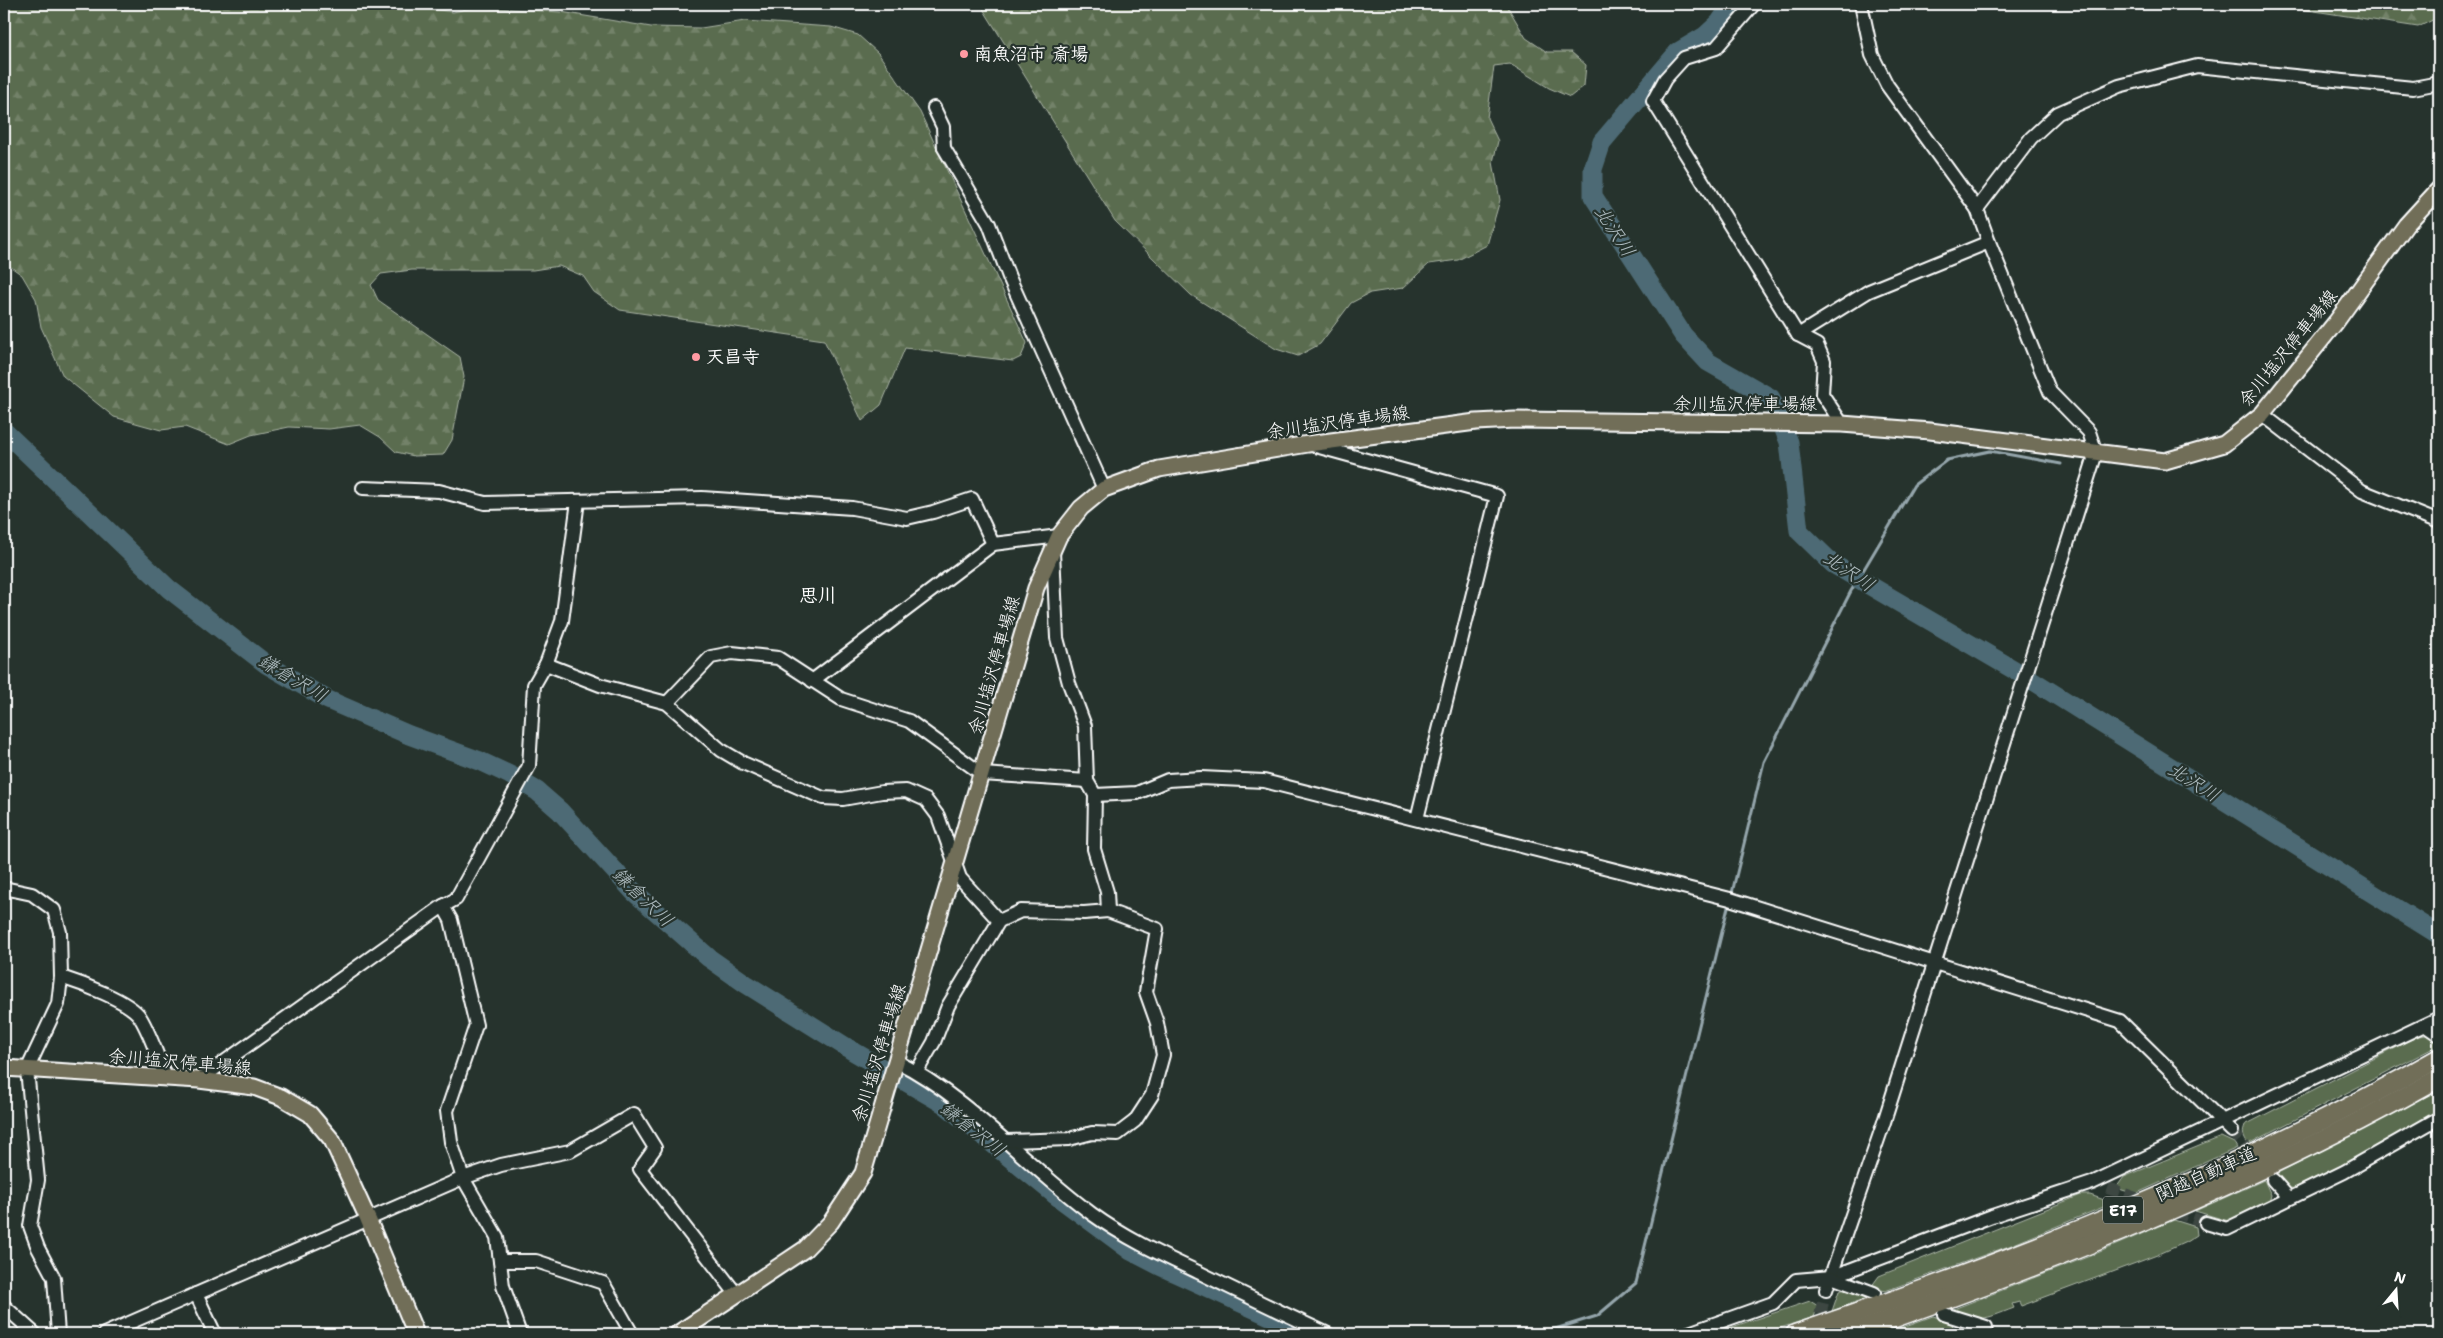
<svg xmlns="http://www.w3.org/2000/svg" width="2443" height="1338" font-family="'Shantell Sans','Klee One',sans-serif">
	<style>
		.grass { fill: #5a6c4f; stroke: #acb6a7 }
		.forest { fill: url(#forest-firs); stroke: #acb6a7 }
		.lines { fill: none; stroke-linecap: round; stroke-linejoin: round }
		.stream { stroke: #95a6ac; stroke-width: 3 }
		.river { stroke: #4e6b74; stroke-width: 19 }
		.minor-tunnel { stroke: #3c4742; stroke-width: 12; stroke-dasharray: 12 6; stroke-linecap: butt }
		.minor-casing { stroke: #fff; stroke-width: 16 }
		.major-casing { stroke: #fff; stroke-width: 19 }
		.highway-casing { stroke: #fff; stroke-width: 21 }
		.minor { stroke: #26332d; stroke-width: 12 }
		.major { stroke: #716e59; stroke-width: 15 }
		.highway { stroke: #716e59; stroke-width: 18 }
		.poi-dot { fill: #ff9aa2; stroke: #26332d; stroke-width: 2 }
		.labels { text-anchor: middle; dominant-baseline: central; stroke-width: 4.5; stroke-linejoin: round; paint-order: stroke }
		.shield { fill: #26332d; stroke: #bec2c0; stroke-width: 1 }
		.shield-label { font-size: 16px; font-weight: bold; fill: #fff }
		.poi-label { font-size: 18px; font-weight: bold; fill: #fff; stroke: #26332d; text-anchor: start }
		.street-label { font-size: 18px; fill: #fff; stroke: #26332d }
		.water-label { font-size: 19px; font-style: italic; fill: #afbcc0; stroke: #26332d }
		.neighbourhood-label { font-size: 19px; font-weight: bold; fill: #fff; stroke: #26332d }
	</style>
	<defs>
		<pattern id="forest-firs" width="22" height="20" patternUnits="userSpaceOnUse" patternTransform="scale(1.25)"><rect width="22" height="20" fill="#5a6c4f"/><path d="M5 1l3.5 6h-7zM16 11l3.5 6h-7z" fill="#738269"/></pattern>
	</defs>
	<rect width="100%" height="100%" fill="#26332d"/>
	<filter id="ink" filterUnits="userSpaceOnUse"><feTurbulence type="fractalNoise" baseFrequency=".02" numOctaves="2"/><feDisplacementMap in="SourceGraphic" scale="10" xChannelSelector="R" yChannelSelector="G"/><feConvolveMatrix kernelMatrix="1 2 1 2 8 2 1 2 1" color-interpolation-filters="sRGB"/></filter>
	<g filter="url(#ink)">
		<!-- grass -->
		<g class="grass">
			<path d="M 2426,1035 L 2439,1042 L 2439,1045 L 2248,1144 C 2243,1137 2242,1133 2245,1125 L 2418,1036 Z"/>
			<path d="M 2439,1090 L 2439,1114 L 2298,1188 C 2286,1190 2282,1184 2274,1175 Z"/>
			<polygon points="2221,1137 2234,1143 2237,1148 2135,1194 2116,1188 2124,1177"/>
			<polygon points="2264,1180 2271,1195 2269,1203 2232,1222 2195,1211"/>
			<polygon points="2081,1195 2090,1195 2113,1203 2009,1246 1885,1291 1871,1287 1879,1276"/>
			<path d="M 2174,1220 L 2196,1227 L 2197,1235 L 2186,1242 L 2157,1255 L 2021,1306 L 2019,1302 L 2012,1304 L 2014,1308 C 1982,1320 1984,1322 1951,1310 L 2095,1254 Z"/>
			<polygon points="1845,1289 1870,1297 1832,1311 1839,1291"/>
			<polygon points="1810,1301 1818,1306 1814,1317 1762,1334 1711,1334"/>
			<polygon points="1933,1316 1952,1322 1953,1329 1944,1334 1883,1334"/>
		</g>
		<!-- forest -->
		<g class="forest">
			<polygon points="4,4 398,4 453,12 476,7 561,12 651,27 701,28 745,21 831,27 858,35 878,53 920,112 1027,343 1021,357 1013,361 905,348 881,405 862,421 824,340 620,310 594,292 583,276 559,266 533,270 412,270 381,274 371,285 378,300 460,357 464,377 452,440 443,455 414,456 396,452 380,437 360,425 329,429 289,427 251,435 229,444 185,427 161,430 114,417 63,376 41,327 36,299 22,275 4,262"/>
			<polygon points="980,4 1506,4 1526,38 1547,52 1571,52 1586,65 1584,86 1570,97 1549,88 1510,64 1494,66 1487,118 1498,141 1493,162 1500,200 1487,245 1458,260 1429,264 1403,288 1370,293 1351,303 1320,344 1298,356 1276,349 1191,295 1115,221"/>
			<polygon points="2269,4 2439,4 2439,17 2418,27"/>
		</g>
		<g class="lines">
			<!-- stream -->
			<g class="stream">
				<polyline points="1731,897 1764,762 1851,591 1914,485 1947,460 1990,451 2061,464"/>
				<polyline points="1539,1334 1597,1316 1636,1283 1729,903"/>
			</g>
			<!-- river -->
			<g class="river">
				<polyline points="1732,4 1719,23 1705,36 1678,52 1602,142 1593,169 1593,196 1683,335 1708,362 1771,398 1789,442 1799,531 1833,564 2035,682 2439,935"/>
				<polyline points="4,431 169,589 266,664 328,700 409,735 480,761 510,775 537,791 560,811 634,892 709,958 746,984 851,1050 944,1104 1054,1194 1131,1251 1160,1266 1309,1334"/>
			</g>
			<!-- minor-tunnel -->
			<g class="minor-tunnel">
				<polyline points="2232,1131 2256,1160"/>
				<polyline points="2108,1188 2206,1223"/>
				<polyline points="1816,1332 1826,1290"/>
			</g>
			<!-- minor casing -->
			<g class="minor-casing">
				<g id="minor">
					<polyline points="1754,4 1716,48 1684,58 1665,79 1653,101 1798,335 1817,345 1824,361 1822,394 1842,424"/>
					<polyline points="934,108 943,127 944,148 989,224 1009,277 1104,489"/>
					<polyline points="1977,209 2031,138 2058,113 2119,86 2197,66 2413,88 2439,83"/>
					<polyline points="1798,335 1869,291 1989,242"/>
					<polyline points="2262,414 2362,491 2439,522"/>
					<polyline points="1312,445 1497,496 1417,819"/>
					<polyline points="363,488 439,491 485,503 702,498 852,508 907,518 933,512 972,499 993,544"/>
					<polyline points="546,664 600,685 667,703 721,750 743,763 823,798 843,799 882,792 906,791 926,800 938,816 960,878 999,921"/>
					<polyline points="812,681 993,544 1059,536"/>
					<polyline points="667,703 711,657 732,653 778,658 841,699 909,721 982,774 1087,781"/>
					<polyline points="1095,795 1137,793 1168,780 1201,778 1264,781 1730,899 2120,1021 2232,1131"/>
					<polyline points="4,888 32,894 54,910 60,932 61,977 58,1004 27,1070 38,1180 30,1226 38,1248 54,1278 58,1334"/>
					<polyline points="443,906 451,920 476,1025 447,1111 451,1142 463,1178 497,1237 503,1286 520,1334"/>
					<path d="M 61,977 C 80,983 130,1001 140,1017 C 151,1035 158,1058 166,1078"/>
					<polyline points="2426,1026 2439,1035"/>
					<path d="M 896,1061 C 971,1099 1025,1165 1092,1214 C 1125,1238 1162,1255 1198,1272 C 1241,1293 1284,1314 1328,1334"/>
					<polyline points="917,1071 934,1042 948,1006 999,921 1021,911 1084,913 1108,911 1107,892 1094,849 1095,795 1087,781 1085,726 1069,683 1057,638 1053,551"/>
					<polyline points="199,1080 443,906 456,899 529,766 534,685 546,664 562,621 578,501"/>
					<polyline points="1007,1141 1069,1139 1092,1133 1118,1134 1135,1121 1152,1095 1163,1055 1157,1023 1146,992 1157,929 1108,911"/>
					<polyline points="2273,1180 2289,1198"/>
					<polyline points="2206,1223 2227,1229 2344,1172 2439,1118"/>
					<polyline points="500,1261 536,1261 603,1283 632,1334"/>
					<polyline points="1831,1277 1992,1216 2092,1183 2439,1018"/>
					<polyline points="1826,1290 1884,1122 2096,453 2089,432 2050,392 1989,242 1977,209 1887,85 1872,55 1861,4"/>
					<polyline points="196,1294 215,1334"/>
					<polyline points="4,1306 35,1334"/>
					<polyline points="1944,1314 1986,1327"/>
					<polyline points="104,1334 463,1178 501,1165 570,1151 634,1114 655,1148 640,1169 737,1295"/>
					<polyline points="1686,1334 1773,1303 1796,1280 1831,1277 1874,1293"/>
				</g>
			</g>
			<!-- major casing -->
			<g class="major-casing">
				<g id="major">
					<polyline points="4,1068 199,1080 254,1087 281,1097 310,1114 332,1140 368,1219 416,1334"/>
					<polyline points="677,1334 805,1249 831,1222 863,1173 1036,588 1059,536 1081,508 1104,489 1159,469 1308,444 1476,422 1515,420 1842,424 1930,431 2165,461 2224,444 2262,414 2336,322 2406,225 2439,189"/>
				</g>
			</g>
			<!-- highway casing -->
			<g class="highway-casing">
				<g id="highway">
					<path d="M 1795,1334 C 2016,1260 2236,1173 2439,1058"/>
					<path d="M 1849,1334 C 2051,1264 2252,1183 2439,1078"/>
				</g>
			</g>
			<!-- minor -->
			<use href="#minor" class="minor"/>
			<!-- major -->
			<use href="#major" class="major"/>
			<!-- highway -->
			<use href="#highway" class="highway"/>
		</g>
	</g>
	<!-- markers -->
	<g class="poi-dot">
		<circle cx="964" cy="54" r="5"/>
		<circle cx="696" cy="357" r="5"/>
	</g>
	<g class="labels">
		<!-- shield labels -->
		<rect class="shield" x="2103" y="1196.5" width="40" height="27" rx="4"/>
		<g class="shield-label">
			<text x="2123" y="1210">E17</text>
		</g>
		<!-- poi labels -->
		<g class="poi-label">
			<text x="974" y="54">南魚沼市 斎場</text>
			<text x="706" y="357">天昌寺</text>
		</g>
		<!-- street labels -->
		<g class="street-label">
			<text transform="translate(2288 348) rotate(-51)">余川塩沢停車場線</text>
			<text x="1745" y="404">余川塩沢停車場線</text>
			<text transform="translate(1338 422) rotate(-8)">余川塩沢停車場線</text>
			<text transform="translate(994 665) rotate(-74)">余川塩沢停車場線</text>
			<text transform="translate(879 1053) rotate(-73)">余川塩沢停車場線</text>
			<text transform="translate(180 1062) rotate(5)">余川塩沢停車場線</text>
			<text transform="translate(2206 1174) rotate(-24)">関越自動車道</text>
		</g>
		<!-- water labels -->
		<g class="water-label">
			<text transform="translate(1615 231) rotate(57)">北沢川</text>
			<text transform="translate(1849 571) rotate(34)">北沢川</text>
			<text transform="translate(293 678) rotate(31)">鎌倉沢川</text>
			<text transform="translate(2194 782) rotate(32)">北沢川</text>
			<text transform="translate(643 897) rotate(44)">鎌倉沢川</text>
			<text transform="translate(973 1129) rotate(38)">鎌倉沢川</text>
		</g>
		<!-- neighbourhood labels -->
		<g class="neighbourhood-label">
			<text x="818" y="595">思川</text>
		</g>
	</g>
	<!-- margin -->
	<rect width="2443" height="1338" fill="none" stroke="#26332d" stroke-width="20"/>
	<rect x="10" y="10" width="2423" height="1318" fill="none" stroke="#fff" stroke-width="2" filter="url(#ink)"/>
	<!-- north arrow -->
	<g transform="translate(2396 1290) rotate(18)" stroke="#26332d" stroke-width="4" paint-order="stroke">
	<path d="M0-4L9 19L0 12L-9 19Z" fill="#ffffff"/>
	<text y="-8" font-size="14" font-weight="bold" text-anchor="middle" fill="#ffffff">N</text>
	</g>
</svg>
